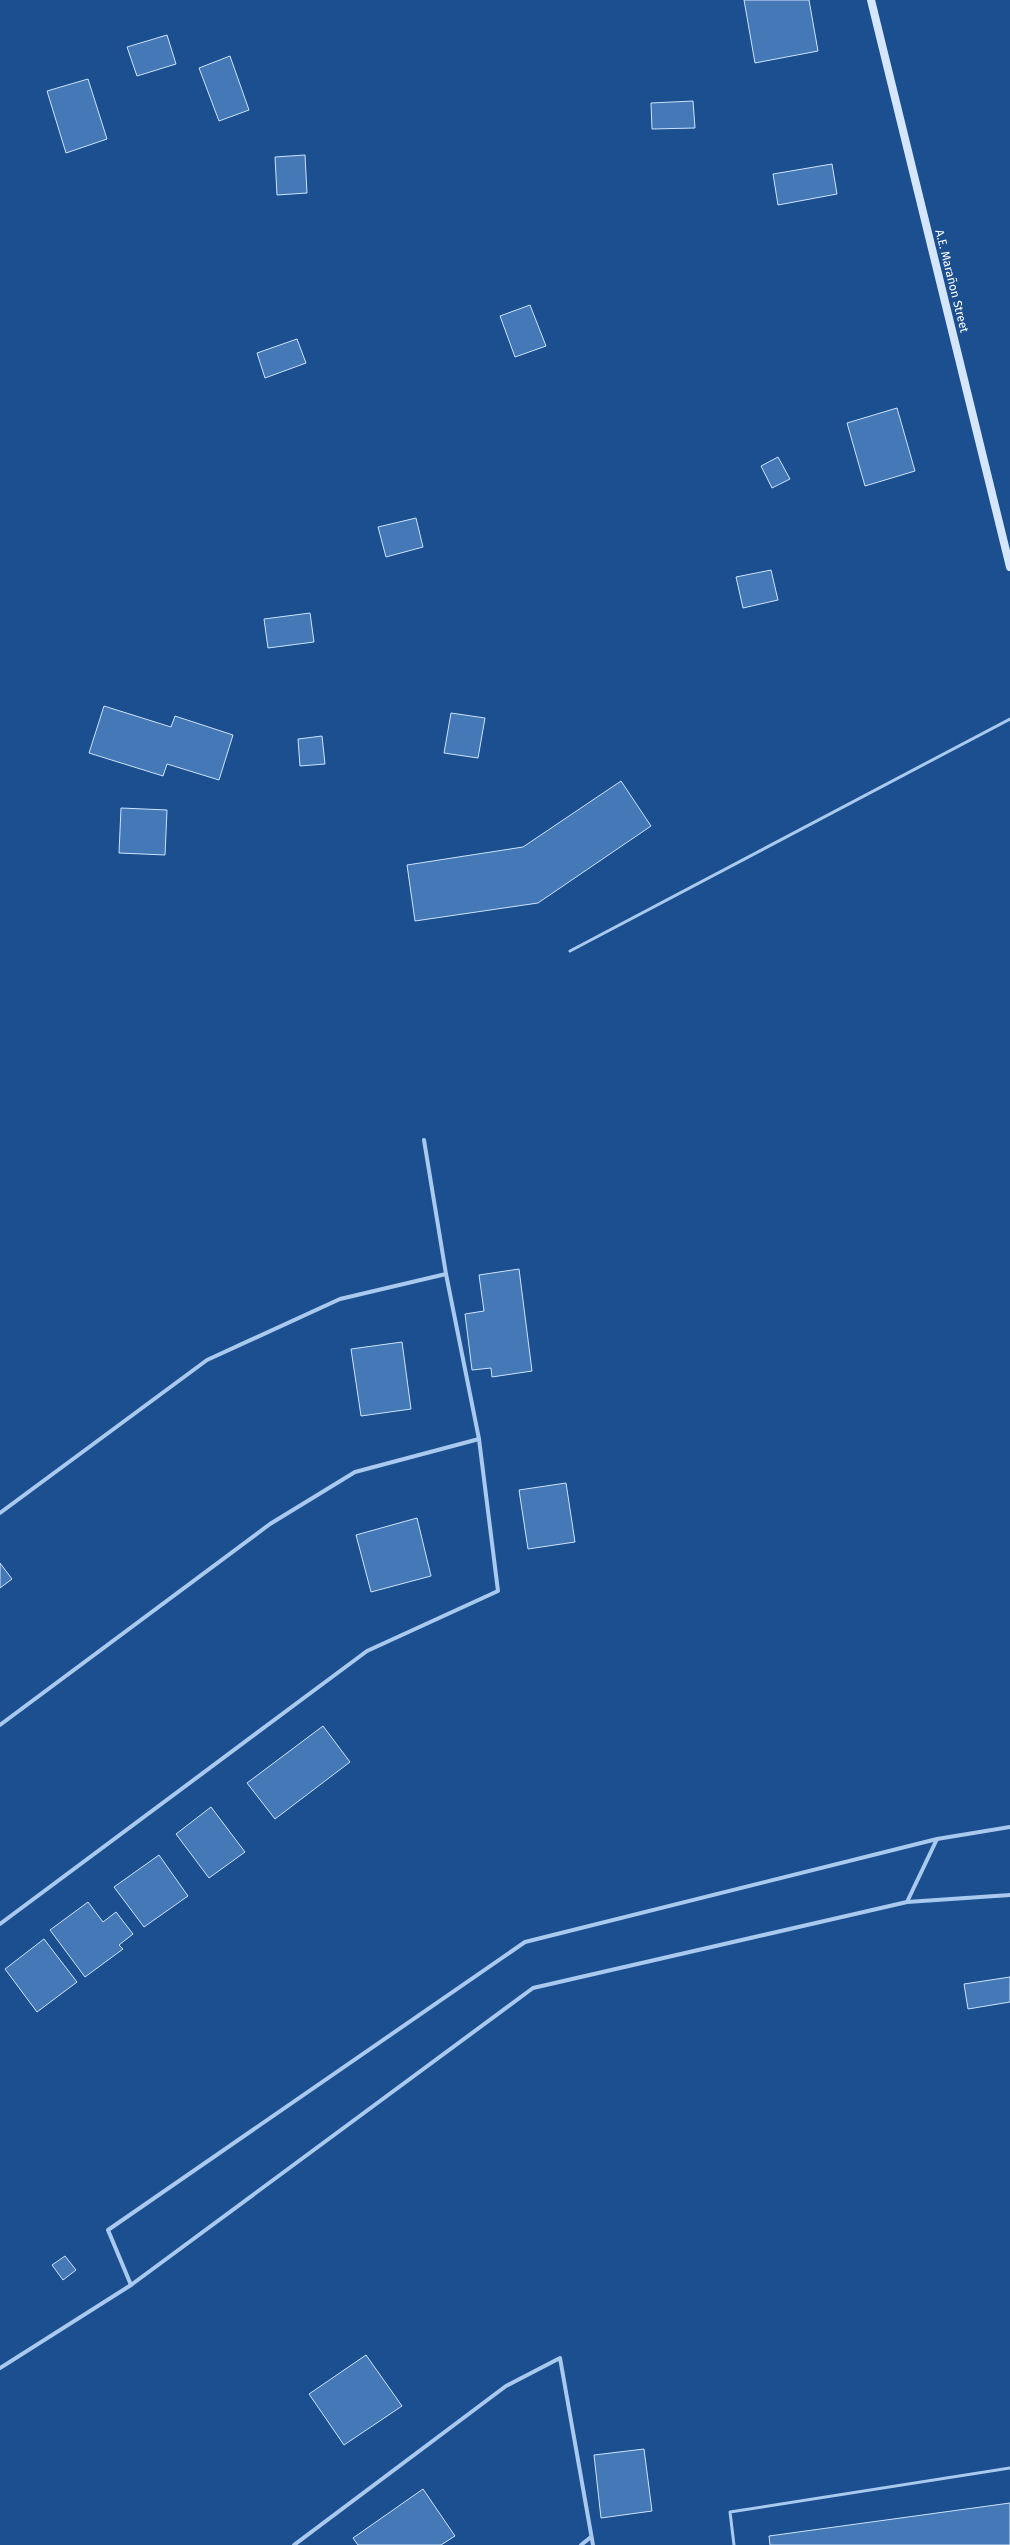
<svg xmlns="http://www.w3.org/2000/svg" width="1010" height="2545" font-family="'Fira Sans',sans-serif">
	<style>
		.building { fill: #4478b7; stroke: #cfe3fa }
		.lines { fill: none; stroke-linecap: round; stroke-linejoin: round }
		.lane { stroke: #a9c9ee; stroke-width: 3 }
		.street { stroke: #a9c9ee; stroke-width: 4 }
		.secondary { stroke: #d6e6fa; stroke-width: 8 }
		.labels { text-anchor: middle; dominant-baseline: central; stroke-width: 3.5; stroke-linejoin: round; paint-order: stroke }
		.street-label { font-size: 12px; fill: #fff; stroke: #1b4f8f }
	</style>
	<rect width="100%" height="100%" fill="#1b4f8f"/>
	<!-- building -->
	<g class="building">
		<polygon points="744,0 809,0 818,51 755,63"/>
		<polygon points="167,35 176,64 137,76 127,47"/>
		<polygon points="230,56 249,110 219,121 199,68"/>
		<polygon points="88,79 107,139 66,153 47,91"/>
		<polygon points="693,101 695,128 652,129 651,103"/>
		<polygon points="305,155 307,193 277,195 275,157"/>
		<polygon points="832,164 837,194 778,205 773,174"/>
		<polygon points="530,305 546,346 515,357 500,316"/>
		<polygon points="297,339 306,363 265,378 257,353"/>
		<polygon points="897,408 915,471 865,486 847,423"/>
		<polygon points="778,457 790,479 772,488 761,466"/>
		<polygon points="416,518 423,547 386,557 378,527"/>
		<polygon points="771,570 778,600 743,608 736,577"/>
		<polygon points="310,613 314,642 268,648 264,619"/>
		<polygon points="104,706 171,727 175,716 233,735 219,780 167,764 163,776 89,753"/>
		<polygon points="451,713 485,718 478,758 444,753"/>
		<polygon points="322,736 325,764 300,766 298,739"/>
		<polygon points="621,781 651,826 538,903 415,921 407,865 523,847"/>
		<polygon points="121,808 167,810 165,855 119,853"/>
		<polygon points="519,1269 532,1371 492,1377 491,1368 472,1370 465,1314 484,1311 479,1275"/>
		<polygon points="402,1342 411,1409 361,1416 351,1349"/>
		<polygon points="566,1483 575,1542 528,1549 519,1490"/>
		<polygon points="417,1518 431,1576 371,1592 356,1535"/>
		<polygon points="0,1563 12,1579 0,1588"/>
		<polygon points="323,1726 350,1762 275,1819 247,1783"/>
		<polygon points="211,1807 245,1852 209,1878 176,1834"/>
		<polygon points="159,1855 188,1896 144,1927 114,1887"/>
		<polygon points="88,1902 103,1922 116,1912 133,1934 119,1945 123,1949 85,1977 50,1930"/>
		<polygon points="44,1939 77,1982 37,2012 5,1969"/>
		<polygon points="1010,1977 1010,2002 968,2009 964,1984"/>
		<polygon points="65,2256 76,2270 63,2280 52,2265"/>
		<polygon points="366,2355 402,2406 344,2445 309,2394"/>
		<polygon points="644,2449 652,2511 601,2518 594,2455"/>
		<polygon points="423,2489 455,2536 441,2545 358,2545 353,2538"/>
		<polygon points="1010,2503 1010,2545 770,2545 769,2536"/>
	</g>
	<g class="lines">
		<!-- lane -->
		<g class="lane">
			<polyline points="570,951 1010,719"/>
			<polyline points="734,2545 730,2512 1010,2468"/>
		</g>
		<!-- street -->
		<g class="street">
			<polyline points="424,1140 446,1274"/>
			<polyline points="0,1513 207,1360 340,1299 446,1274 479,1439 498,1591 367,1651 0,1924"/>
			<polyline points="0,1725 270,1524 355,1472 479,1439"/>
			<polyline points="907,1902 937,1839"/>
			<polyline points="131,2285 108,2230 525,1942 937,1839 1010,1827"/>
			<polyline points="0,2368 131,2285 533,1988 907,1902 1010,1895"/>
			<polyline points="294,2545 506,2386 560,2358 593,2545"/>
			<polyline points="581,2545 591,2537"/>
		</g>
		<!-- secondary -->
		<polyline class="secondary" points="871,0 1010,567"/>
	</g>
	<g class="labels">
		<!-- street labels -->
		<g class="street-label">
			<text transform="translate(952 281) rotate(76)">A.E. Marañon Street</text>
		</g>
	</g>
</svg>
